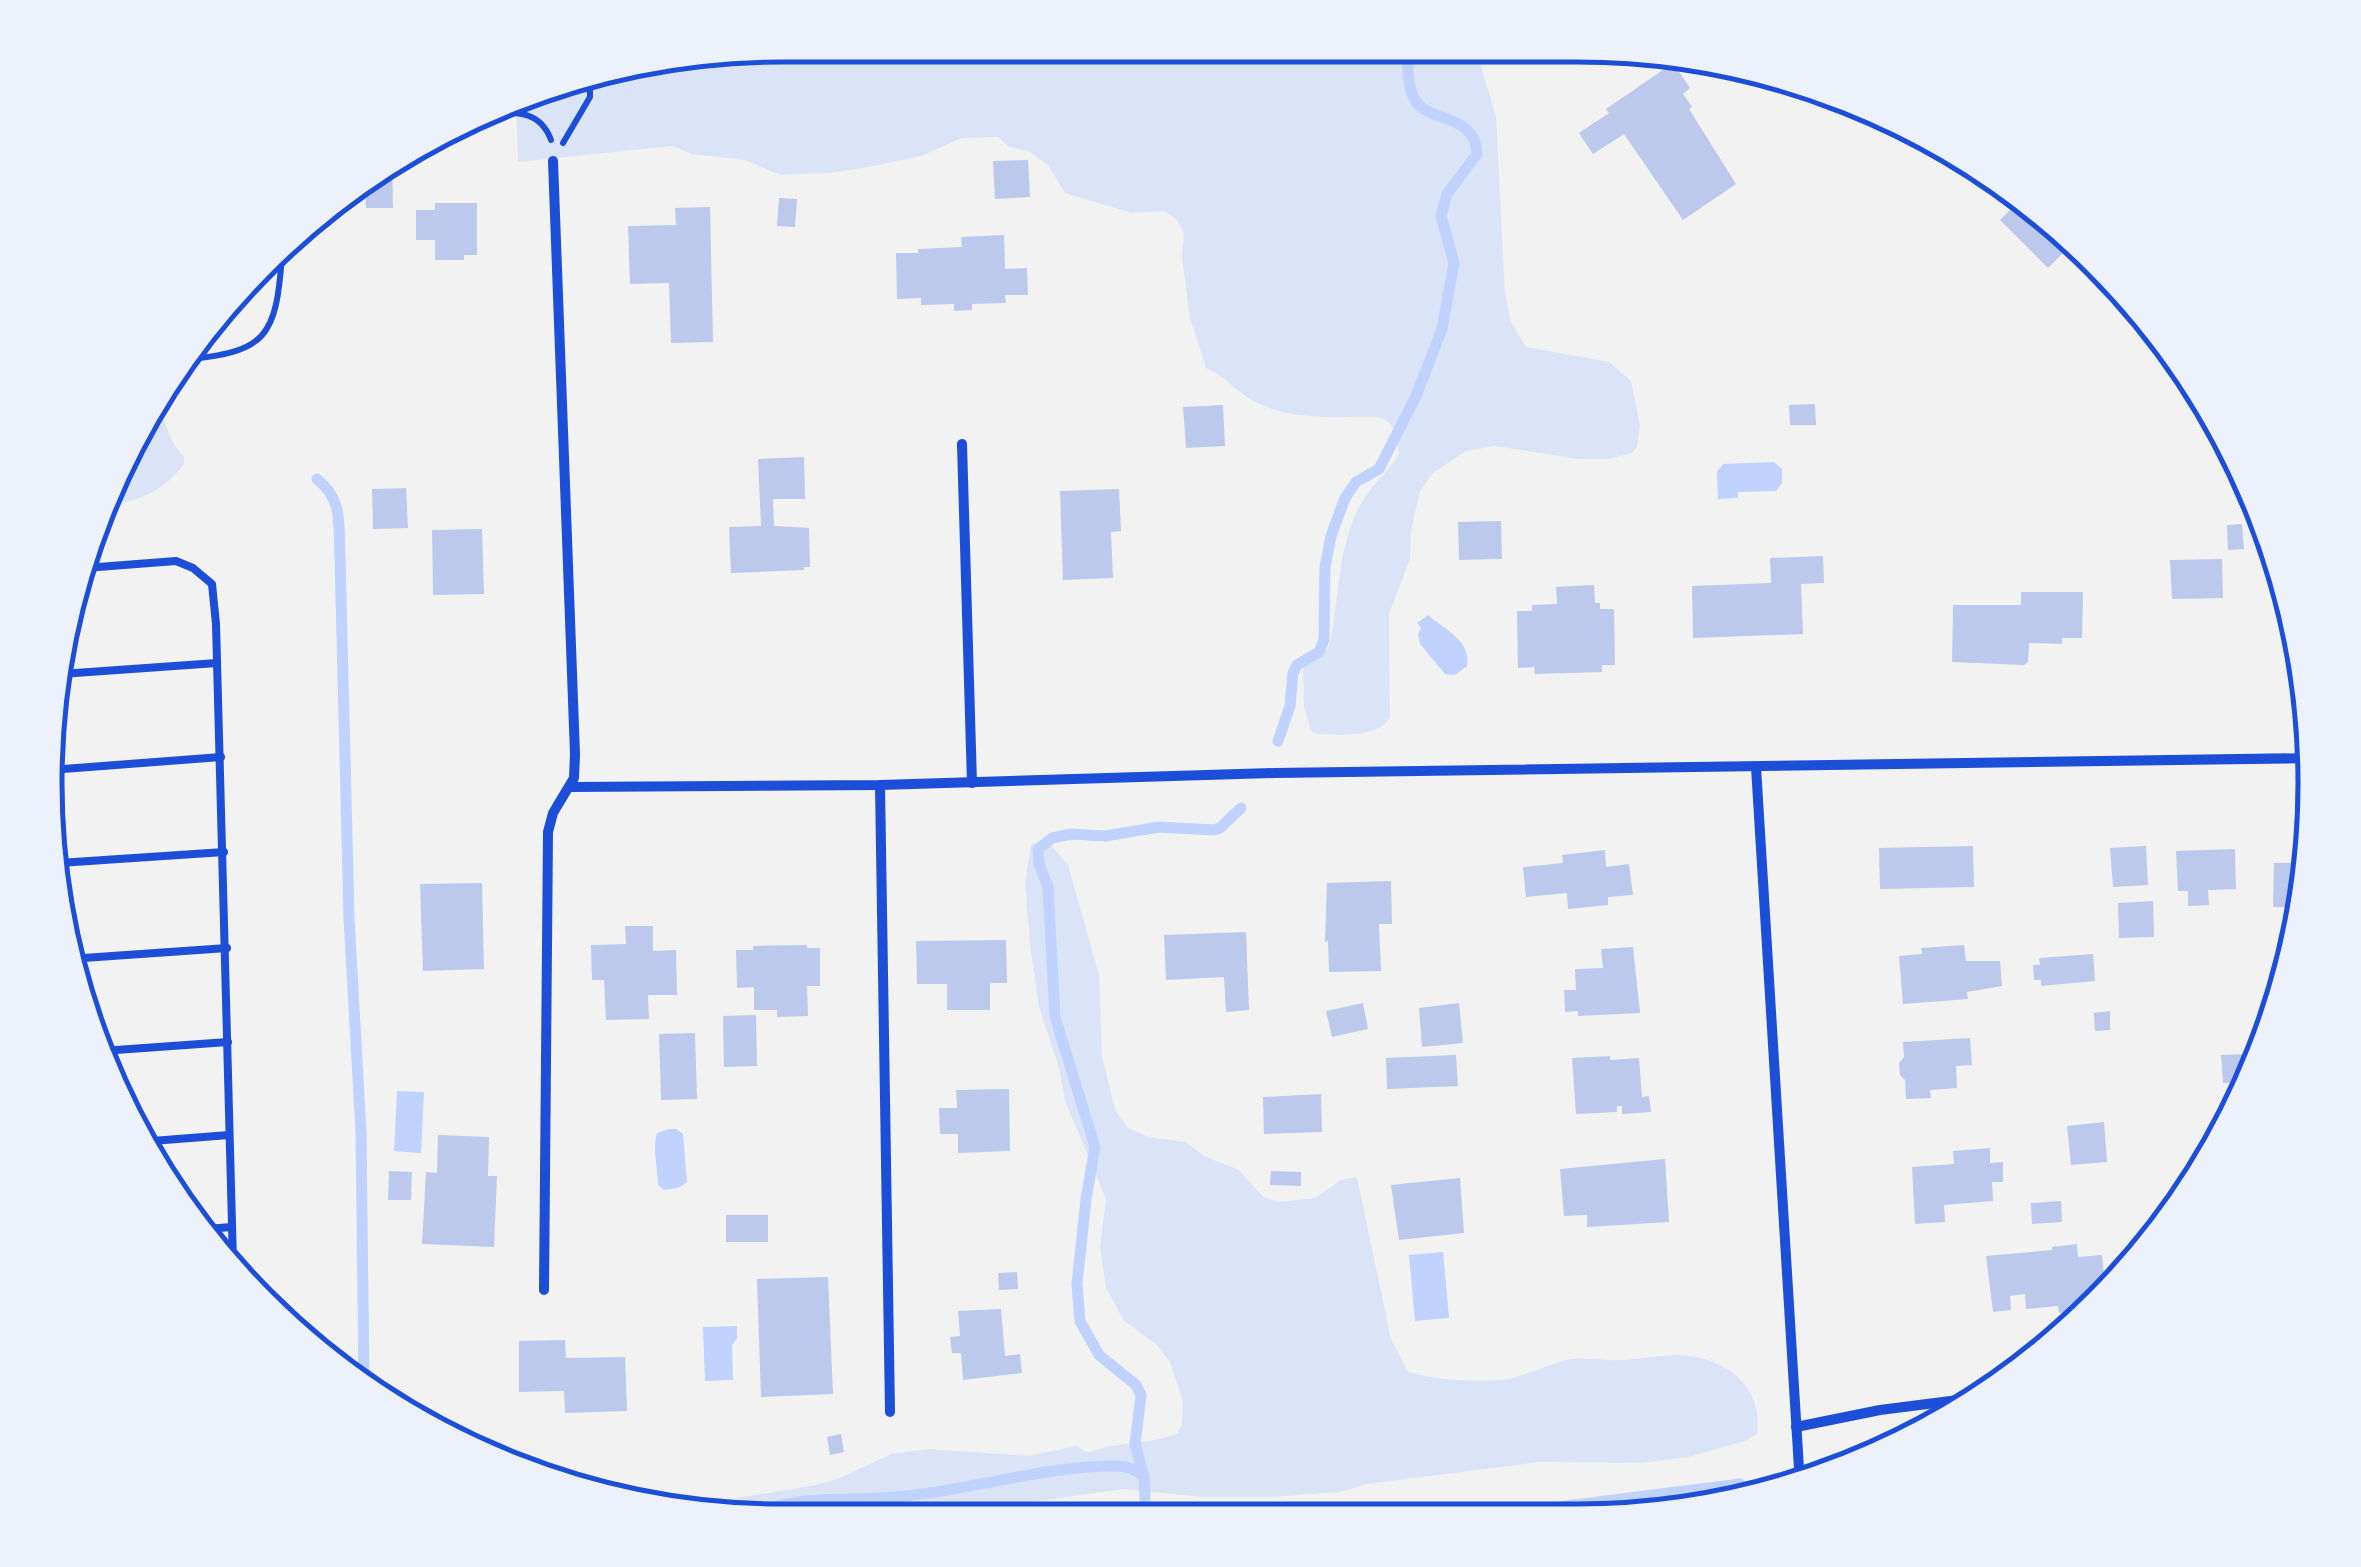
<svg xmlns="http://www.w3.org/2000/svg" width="2361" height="1567" font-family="Lato,sans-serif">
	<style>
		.green { fill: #dbe4f7 }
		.water { fill: #bfd3fe }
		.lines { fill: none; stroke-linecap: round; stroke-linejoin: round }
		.stream { stroke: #bfd3fe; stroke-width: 11 }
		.building { fill: #bdc9ec }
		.path { stroke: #1d4ed8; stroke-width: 6 }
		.service { stroke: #1d4ed8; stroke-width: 8 }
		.minor { stroke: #1d4ed8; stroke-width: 10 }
		.rim { fill: none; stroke: #1d4ed8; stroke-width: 5 }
	</style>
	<rect width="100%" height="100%" fill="#f2f2f2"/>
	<!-- green -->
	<g class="green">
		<path d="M 784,45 L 1476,50 L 1496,116 L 1505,294 L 1511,322 L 1526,347 L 1609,362 L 1631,381 L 1640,426 L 1637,447 L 1632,453 L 1609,459 L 1578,459 L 1495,446 L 1466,451 L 1433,473 L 1420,491 L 1411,531 L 1410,559 L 1389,614 L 1390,718 C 1377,738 1340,735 1318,734 L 1311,731 L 1304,708 L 1303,666 L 1327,650 L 1330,643 C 1340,595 1337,540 1365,497 C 1375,482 1390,470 1399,454 C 1397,438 1396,422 1379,417 C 1337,416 1290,422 1252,400 C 1235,391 1224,375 1206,368 L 1190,318 L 1182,257 L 1184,233 L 1176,219 L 1164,211 L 1132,213 L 1065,193 L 1048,165 L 1030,152 L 1008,146 L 998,137 L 962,138 L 921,156 L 868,167 L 830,173 L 780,175 L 745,160 L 692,154 L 672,146 L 518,162 L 516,99 L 547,84 Z"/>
		<path d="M 155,407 C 168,422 169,444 184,456 L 184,464 C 164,491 135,505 100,504 Z"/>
		<path d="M 1045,838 L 1068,865 L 1099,975 L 1102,1057 L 1115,1110 L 1128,1128 L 1149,1137 L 1186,1142 L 1204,1156 L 1239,1170 L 1263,1197 L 1278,1202 L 1315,1198 L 1341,1180 L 1357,1177 L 1391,1339 L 1408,1372 C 1437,1380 1470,1382 1500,1380 C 1523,1378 1545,1365 1567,1360 C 1584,1356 1604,1361 1621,1360 C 1639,1359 1657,1356 1675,1355 C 1722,1355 1764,1384 1757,1434 L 1745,1441 L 1688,1457 L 1642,1463 L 1539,1462 L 1367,1484 L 1339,1492 L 1272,1497 L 1202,1497 L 1123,1489 L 927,1517 L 687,1516 L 569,1480 L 614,1486 L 696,1505 L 815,1485 L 840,1478 L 891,1454 L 928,1449 L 1029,1456 L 1076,1446 L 1089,1453 C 1116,1440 1148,1446 1178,1433 L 1182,1423 L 1183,1402 L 1170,1362 L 1156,1344 L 1124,1321 L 1106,1288 L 1100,1247 L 1106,1199 L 1065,1101 L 1059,1067 L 1039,1007 L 1030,944 L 1025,884 L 1031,845 Z"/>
	</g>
	<!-- water -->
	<g class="water">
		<polygon points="1774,462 1782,469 1782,483 1776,491 1738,492 1738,498 1718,499 1717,472 1723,464"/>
		<path d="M 1428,615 C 1442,628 1472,640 1467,666 L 1455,675 L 1445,674 L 1420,644 L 1418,634 L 1421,628 L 1417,623 Z"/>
		<polygon points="397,1091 424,1092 421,1153 394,1151"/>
		<path d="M 669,1129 L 676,1129 L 683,1134 L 687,1182 L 678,1188 L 664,1190 L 658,1185 C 658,1168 652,1148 657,1133 Z"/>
		<polygon points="1443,1252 1449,1318 1415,1321 1409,1255"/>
		<polygon points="737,1326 737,1338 732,1345 733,1380 705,1381 703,1327"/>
	</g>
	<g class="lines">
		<!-- stream -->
		<g class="stream">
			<path d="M 317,479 C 344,500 338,526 340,557 L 349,918 L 361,1132 L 364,1384"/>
			<path d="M 1278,741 L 1290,706 L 1293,673 L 1297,665 L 1319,652 L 1324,640 L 1325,567 L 1331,536 L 1345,498 L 1356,482 L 1379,469 L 1416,396 L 1442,329 L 1454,263 L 1441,216 L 1447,194 L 1477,154 C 1475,111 1425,124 1414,98 C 1407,84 1408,65 1407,49"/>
			<path d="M 746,1516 C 795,1494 844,1501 896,1497 C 969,1491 1042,1466 1115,1466 C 1127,1466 1134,1469 1144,1476"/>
			<polyline points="1146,1518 1144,1477 1135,1444 1141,1395 1136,1385 1099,1355 1080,1321 1077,1284 1086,1199 1095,1147 1055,1017 1048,887 1039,864 1038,849 1052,838 1071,834 1105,836 1159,827 1213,830 1220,828 1241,808"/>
			<polyline points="1456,1520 1740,1484"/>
		</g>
	</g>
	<!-- building -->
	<g class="building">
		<polygon points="1673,63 1690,88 1683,94 1692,107 1689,109 1736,184 1683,220 1624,134 1593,154 1579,133 1609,113 1606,109"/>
		<polygon points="1028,160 1030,197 995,199 993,161"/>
		<polygon points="382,165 392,165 393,208 366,208 365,177"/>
		<polygon points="2017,196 2065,229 2076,240 2048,268 2000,220 2013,207 2010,204"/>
		<polygon points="779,198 797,199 795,227 777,226"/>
		<polygon points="435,203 477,203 477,255 464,255 464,260 435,260 435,240 416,240 416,210 435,210"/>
		<polygon points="710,207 713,342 671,343 669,283 630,284 628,226 676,225 675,208"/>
		<polygon points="1004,235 1005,269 1027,268 1028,295 1005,295 1006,303 972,304 972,310 954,311 954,304 921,305 921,298 897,299 896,253 918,253 918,249 962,247 961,237"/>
		<polygon points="1815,404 1816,425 1790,425 1789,405"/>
		<polygon points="1223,405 1225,446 1186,448 1183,407"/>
		<polygon points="804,457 805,499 773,499 774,526 809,528 810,567 804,567 804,570 731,573 729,527 761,526 758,459"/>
		<polygon points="406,488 408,528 373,529 372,489"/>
		<polygon points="1119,489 1121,531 1111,532 1113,578 1063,580 1060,491"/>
		<polygon points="1501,521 1502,559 1459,560 1458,522"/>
		<polygon points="2242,524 2244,549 2228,550 2227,525"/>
		<polygon points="482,529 484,594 433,595 432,530"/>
		<polygon points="1823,556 1824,583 1801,584 1803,634 1693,638 1692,586 1771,583 1770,558"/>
		<polygon points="2222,559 2223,598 2172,599 2170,560"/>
		<polygon points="1594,585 1595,603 1600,603 1600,609 1614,609 1615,665 1602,665 1602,672 1535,674 1534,667 1518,668 1517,611 1532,611 1532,605 1557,604 1556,587"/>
		<polygon points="2021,592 2083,592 2082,638 2062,638 2062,644 2029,643 2028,662 2024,665 1952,662 1953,605 2021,605"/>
		<polygon points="1973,846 1974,887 1880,889 1879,848"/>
		<polygon points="2146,846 2148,885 2113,887 2110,848"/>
		<polygon points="2235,849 2236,889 2208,890 2209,905 2188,906 2188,891 2178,891 2176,851"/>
		<polygon points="1605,850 1606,867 1629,864 1633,895 1608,897 1608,905 1568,909 1567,893 1526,897 1523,867 1563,863 1562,855"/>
		<polygon points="2293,855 2309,855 2310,880 2303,907 2273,907 2274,863 2293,863"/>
		<polygon points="1391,881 1392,924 1379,924 1381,971 1329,972 1328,941 1325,942 1327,883"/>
		<polygon points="482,883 484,969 423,971 420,884"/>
		<polygon points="2153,901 2154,937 2119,938 2118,903"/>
		<polygon points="625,926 653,926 653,951 676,950 677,995 648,995 649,1019 606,1020 604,980 592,980 591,945 626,944"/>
		<polygon points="1246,932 1249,1010 1226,1012 1224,977 1166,980 1164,935"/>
		<polygon points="1006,940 1007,983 990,983 990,1010 947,1010 947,984 917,984 916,941"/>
		<polygon points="807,945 807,948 820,948 820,986 807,986 808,1016 777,1017 777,1010 754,1010 754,987 737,988 736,950 753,950 753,946"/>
		<polygon points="1964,945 1966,961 2000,961 2002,986 1967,992 1968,999 1903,1004 1899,956 1922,954 1921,948"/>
		<polygon points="1633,947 1640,1013 1578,1016 1578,1011 1565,1012 1564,990 1576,990 1575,969 1603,968 1601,949"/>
		<polygon points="2093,954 2095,981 2041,986 2041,980 2034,980 2033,965 2040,965 2039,958"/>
		<polygon points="1363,1003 1368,1029 1332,1037 1326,1011"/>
		<polygon points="1459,1003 1463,1043 1422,1047 1419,1008"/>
		<polygon points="2110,1011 2110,1030 2095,1031 2094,1013"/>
		<polygon points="756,1015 757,1066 724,1067 723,1016"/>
		<polygon points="695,1033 697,1099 661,1100 659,1034"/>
		<polygon points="1970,1038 1972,1065 1956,1066 1957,1088 1930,1090 1931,1098 1906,1099 1905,1080 1900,1075 1899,1063 1904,1057 1903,1042"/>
		<polygon points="2243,1054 2244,1082 2223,1083 2221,1055"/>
		<polygon points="1456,1055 1458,1086 1387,1089 1386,1058"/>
		<polygon points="1610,1056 1610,1060 1639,1058 1642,1097 1649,1096 1651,1112 1622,1114 1622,1106 1617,1106 1617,1112 1576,1114 1572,1058"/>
		<polygon points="1009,1089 1010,1151 958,1153 958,1134 940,1134 939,1108 957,1108 956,1090"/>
		<polygon points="1321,1094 1322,1132 1264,1134 1263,1097"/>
		<polygon points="2104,1122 2107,1162 2071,1165 2067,1126"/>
		<polygon points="438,1135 489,1137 488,1176 497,1176 494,1247 422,1244 426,1172 437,1173"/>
		<polygon points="1990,1148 1990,1163 2003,1162 2003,1182 1992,1182 1993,1201 1944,1205 1945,1222 1915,1224 1912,1167 1954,1164 1953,1151"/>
		<polygon points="1665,1159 1669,1222 1587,1227 1587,1215 1564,1216 1560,1169"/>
		<polygon points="389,1171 412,1172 411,1200 388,1200"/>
		<polygon points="1271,1171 1301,1172 1301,1186 1270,1185"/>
		<polygon points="1460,1178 1464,1233 1399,1240 1391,1185"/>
		<polygon points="2061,1201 2062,1222 2032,1224 2031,1203"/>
		<rect x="726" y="1215" width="42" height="27"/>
		<polygon points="2077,1244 2078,1257 2102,1255 2105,1282 2092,1284 2094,1307 2090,1311 2059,1313 2058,1306 2026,1309 2025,1294 2010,1296 2011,1310 1993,1312 1986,1256 2052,1250 2052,1247"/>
		<polygon points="1017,1272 1018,1289 999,1290 998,1273"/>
		<polygon points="828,1277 833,1394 761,1397 757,1279"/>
		<polygon points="1001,1309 1005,1356 1020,1354 1022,1373 963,1380 961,1353 952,1353 950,1337 960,1336 958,1311"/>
		<polygon points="565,1340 566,1358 625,1357 627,1411 565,1413 564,1391 519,1392 519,1341"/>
		<polygon points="841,1434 844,1452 830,1455 827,1437"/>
	</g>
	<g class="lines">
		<!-- path -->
		<g class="path">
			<path d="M 488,113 C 515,112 540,110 551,140"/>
			<polyline points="563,143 590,97 590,77"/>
			<path d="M 182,360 C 267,352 276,338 282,255"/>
		</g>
		<!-- service -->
		<g class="service">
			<polyline points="85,568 176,561 193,568 212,584 216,624 233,1262"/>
			<polyline points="61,674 217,663"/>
			<polyline points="50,770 221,757"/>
			<polyline points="59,863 224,852"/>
			<polyline points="69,959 227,948"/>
			<polyline points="102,1051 228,1042"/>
			<polyline points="139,1142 229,1135"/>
			<polyline points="206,1229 232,1227"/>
		</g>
		<!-- minor -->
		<g class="minor">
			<polyline points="1833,99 1852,111 1876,113"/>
			<polyline points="962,444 972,783"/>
			<polyline points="1756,767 1800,1485"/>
			<polyline points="880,785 890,1412"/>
			<polyline points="570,787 880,785 1275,773 2314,758"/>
			<polyline points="544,1290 548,832 553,813 574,778 575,754 553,161"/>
			<polyline points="1796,1427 1880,1410 1982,1397"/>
		</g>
	</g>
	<!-- crop -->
	<path d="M0 0H2361V1567H0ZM783 62H1577A721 721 0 0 1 2298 783V783A721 721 0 0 1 1577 1504H783A721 721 0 0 1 62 783V783A721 721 0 0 1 783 62Z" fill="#edf1fc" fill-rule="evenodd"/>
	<path class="rim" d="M783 62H1577A721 721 0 0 1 2298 783V783A721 721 0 0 1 1577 1504H783A721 721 0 0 1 62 783V783A721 721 0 0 1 783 62Z"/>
</svg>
